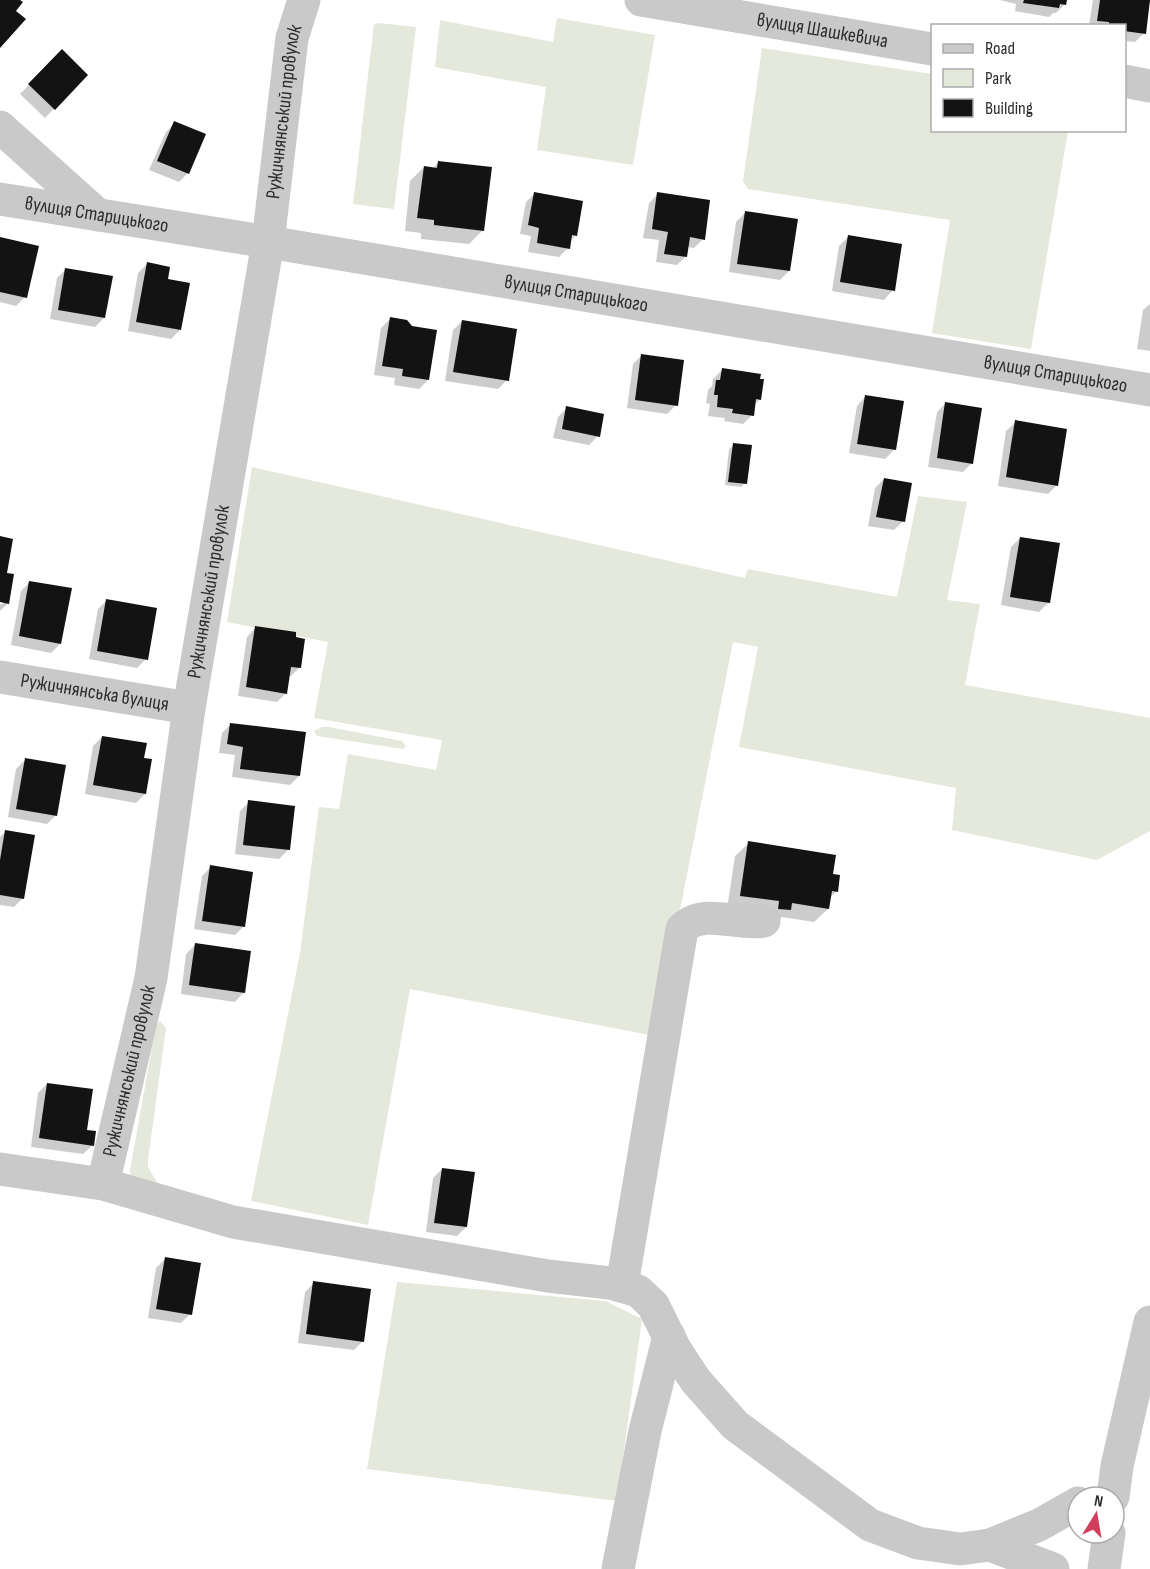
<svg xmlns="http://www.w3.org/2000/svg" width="1150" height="1569" font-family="'Sofia Sans Condensed',sans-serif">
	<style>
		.green { fill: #e4e9db }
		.shadow { fill: #0003 }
		.building { fill: #131313 }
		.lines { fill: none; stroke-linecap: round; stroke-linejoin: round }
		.minor { stroke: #c9c9c9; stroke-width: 33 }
		.labels { text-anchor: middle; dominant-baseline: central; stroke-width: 6; stroke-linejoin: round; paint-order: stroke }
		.street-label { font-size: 20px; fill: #2c2c2c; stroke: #fff }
	</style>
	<rect width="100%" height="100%" fill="#fff"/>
	<!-- green -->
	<g class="green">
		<polygon points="557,18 655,35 633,165 537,150 546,87 435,67 440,20 553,42"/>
		<polygon points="378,23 416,27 394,209 353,204 374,24"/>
		<polygon points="762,48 932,74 932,130 1068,131 1031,349 932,333 950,220 748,189 743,181"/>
		<polygon points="252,467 745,578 748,569 897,597 918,496 967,502 947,600 980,604 965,685 1150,718 1150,831 1097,860 952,830 956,788 739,747 758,647 733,642 655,1036 410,989 368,1225 251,1201 300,953 319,807 339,809 348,754 436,770 442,740 314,718 328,642 227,622"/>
		<polygon points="322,727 329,727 402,741 406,746 403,749 317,736 314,731"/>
		<polygon points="160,1021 166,1028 148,1160 148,1167 158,1184 131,1179 130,1170 156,1025"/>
		<polygon points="397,1282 605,1301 642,1319 617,1501 367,1469"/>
	</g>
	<!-- shadow -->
	<g class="shadow">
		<polygon points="1000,0 1065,0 1065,4 1056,13 1053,13 1049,17 1015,11 1016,4"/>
		<polygon points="1093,0 1149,0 1144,33 1135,42 1124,41 1124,26 1089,26"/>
		<polygon points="62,51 86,75 45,118 20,94"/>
		<polygon points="175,123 188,173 179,182 149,170 166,132"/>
		<polygon points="438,163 483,230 469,244 421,239 421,233 405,231 410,181 424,167 432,169"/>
		<polygon points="535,193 576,235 570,241 568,248 559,257 528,252 531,236 520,234 526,202"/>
		<polygon points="658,194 703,239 694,248 687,247 686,256 677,265 656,262 659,240 643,238 649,203"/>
		<polygon points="745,213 789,271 780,280 729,272 736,222"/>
		<polygon points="848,237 893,290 884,300 832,291 839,246"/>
		<polygon points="0,239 25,297 16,306 0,302"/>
		<polygon points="147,264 166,281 180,330 171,339 128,331 138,273"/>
		<polygon points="66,269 104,318 95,327 50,319 57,278"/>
		<polygon points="1150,304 1150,351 1137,349 1143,310"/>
		<polygon points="390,319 428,380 419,389 394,385 395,378 374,375 381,328"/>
		<polygon points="462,321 507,380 498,389 445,381 453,330"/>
		<polygon points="642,355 676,405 667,414 627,408 633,364"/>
		<polygon points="722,370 760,399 754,405 752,415 743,424 724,421 725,418 708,416 710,404 706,403 708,390 712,386 713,379"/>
		<polygon points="866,396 902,402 894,450 885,459 849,453 857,406"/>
		<polygon points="946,403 972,463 963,472 928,467 937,412"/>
		<polygon points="567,408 598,436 589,445 553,438 558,417"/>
		<polygon points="1016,422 1057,485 1048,494 998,486 1006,431"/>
		<polygon points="734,445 745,483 741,487 725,485 729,449"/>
		<polygon points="884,479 903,521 894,530 868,526 875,488"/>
		<polygon points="0,538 8,603 0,611 0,604 3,604 3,601 0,601"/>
		<polygon points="1020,538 1058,545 1048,603 1039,612 1001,605 1011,547"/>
		<polygon points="30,582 60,644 51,653 11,645 21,591"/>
		<polygon points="107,600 146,659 137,668 89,659 98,609"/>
		<polygon points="256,627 300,667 291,676 288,676 286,693 277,702 238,696 247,637"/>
		<polygon points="231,724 299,776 290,785 232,777 235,755 219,753 222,733"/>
		<polygon points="102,737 143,759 145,794 136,803 85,794 93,746"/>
		<polygon points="25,760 56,815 47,824 8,817 16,769"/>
		<polygon points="249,802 288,850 279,859 235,854 240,811"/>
		<polygon points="6,831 23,898 14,907 0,905 0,837"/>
		<polygon points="749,843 831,875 836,892 829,898 828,909 814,922 782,917 776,923 727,909 735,856"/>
		<polygon points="211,867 244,926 235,935 194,929 202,876"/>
		<polygon points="195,945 244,992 235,1002 181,994 186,954"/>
		<polygon points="47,1084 85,1131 93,1145 83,1154 31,1147 38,1093"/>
		<polygon points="442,1169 466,1227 457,1236 426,1232 433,1178"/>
		<polygon points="165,1259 190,1314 181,1323 148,1318 156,1268"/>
		<polygon points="314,1283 363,1341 354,1350 298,1343 305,1292"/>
	</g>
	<!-- building -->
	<g class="building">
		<polygon points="0,0 20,0 23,2 16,11 26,19 0,48"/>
		<polygon points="1024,0 1067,0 1066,5 1060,4 1059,8 1023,3"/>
		<polygon points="1100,0 1150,0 1146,34 1124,31 1124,26 1109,26 1109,22 1097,21"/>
		<polygon points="62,49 88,75 55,110 28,84"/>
		<polygon points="174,121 206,134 189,174 157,161"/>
		<polygon points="438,161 492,167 484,231 434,225 434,220 417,218 424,166 437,168"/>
		<polygon points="534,192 583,201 577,236 572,235 570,249 537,243 539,228 528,225"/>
		<polygon points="657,192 710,200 705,240 690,237 687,257 664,254 668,232 652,229"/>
		<polygon points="745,211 798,219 790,271 737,264"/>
		<polygon points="848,235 902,244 895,291 840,282"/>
		<polygon points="0,237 39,246 27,298 0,292"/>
		<polygon points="147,262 170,267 168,279 190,283 181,330 136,322"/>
		<polygon points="65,268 113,276 105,318 58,310"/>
		<polygon points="390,317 407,320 412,326 437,330 429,380 402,376 403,369 382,366"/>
		<polygon points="462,320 517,329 509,381 453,372"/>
		<polygon points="641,354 684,360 678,406 635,400"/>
		<polygon points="722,368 761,374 760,379 764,379 761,400 756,399 754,416 732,413 733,409 717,407 718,395 714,395 716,380 720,380"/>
		<polygon points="865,395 904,401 896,450 857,444"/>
		<polygon points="945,402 982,408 973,464 937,458"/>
		<polygon points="566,406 604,414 600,437 562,429"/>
		<polygon points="1015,420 1067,429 1058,486 1006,477"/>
		<polygon points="733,443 752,445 747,484 728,482"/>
		<polygon points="884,478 912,483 905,522 876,517"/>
		<polygon points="0,536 13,539 7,573 14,574 9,604 0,602"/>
		<polygon points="1020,537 1060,543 1050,603 1010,597"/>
		<polygon points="29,581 72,588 61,644 19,636"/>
		<polygon points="106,599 157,608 148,660 97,651"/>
		<polygon points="255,626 296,632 296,637 305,639 301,668 291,667 287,694 246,687"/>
		<polygon points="230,723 306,732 300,776 240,769 243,747 227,744"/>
		<polygon points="102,736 147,743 144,758 152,759 146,794 93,785"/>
		<polygon points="25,758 66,765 57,816 16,809"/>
		<polygon points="248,800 295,806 290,850 243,845"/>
		<polygon points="5,830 35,835 24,899 0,895 0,860"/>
		<polygon points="748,841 836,855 833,874 840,875 838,892 832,891 829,909 792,903 791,910 778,909 779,901 740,896"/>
		<polygon points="210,865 253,872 245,927 202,921"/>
		<polygon points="195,943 251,951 245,993 189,985"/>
		<polygon points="47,1083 93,1089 87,1130 96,1131 94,1146 39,1138"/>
		<polygon points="442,1168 475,1172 467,1227 434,1223"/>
		<polygon points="165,1257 201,1263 192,1315 156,1309"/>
		<polygon points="313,1281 371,1289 364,1342 306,1334"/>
	</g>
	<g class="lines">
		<!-- minor -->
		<g class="minor">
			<path id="s1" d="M 641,0 L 932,49"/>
			<polyline points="1124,81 1150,86"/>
			<polyline points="0,127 98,215"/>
			<path id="s2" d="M 0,199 L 268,242 L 1150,390"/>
			<path id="s3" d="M 0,677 L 189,708"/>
			<polyline points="0,1169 103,1184 233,1222 548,1276 610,1283 638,1291 653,1305 675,1349 696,1381 735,1425 870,1525 918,1543 960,1549 990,1545 1053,1569"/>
			<path id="s4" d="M 103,1184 L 151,978 L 189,708 L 268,242 L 292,38 L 304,0"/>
			<path d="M 622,1285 L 682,929 C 703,907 737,926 764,921"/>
			<polyline points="1113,1497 1117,1466 1150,1322"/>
			<polyline points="990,1545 1039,1525 1078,1503"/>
			<polyline points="618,1569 645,1431 669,1336"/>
			<polyline points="1104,1569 1109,1533"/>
		</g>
	</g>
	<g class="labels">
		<!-- street labels -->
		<g class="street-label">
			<text stroke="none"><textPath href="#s1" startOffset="184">вулиця Шашкевича</textPath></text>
			<text stroke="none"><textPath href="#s4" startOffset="1088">Ружичнянський провулок</textPath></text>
			<text stroke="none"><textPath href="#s2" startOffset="98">вулиця Старицького</textPath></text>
			<text stroke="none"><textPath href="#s2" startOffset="584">вулиця Старицького</textPath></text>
			<text stroke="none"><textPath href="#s2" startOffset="1070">вулиця Старицького</textPath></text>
			<text stroke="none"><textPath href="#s4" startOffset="602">Ружичнянський провулок</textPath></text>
			<text stroke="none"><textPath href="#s3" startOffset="96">Ружичнянська вулиця</textPath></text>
			<text stroke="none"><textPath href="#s4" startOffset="116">Ружичнянський провулок</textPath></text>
		</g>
	</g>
	<!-- legend -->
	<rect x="931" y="24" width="195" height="108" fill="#ffffff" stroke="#ababab" stroke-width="1.5"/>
	<rect x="943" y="44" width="30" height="9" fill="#c9c9c9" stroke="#ababab" stroke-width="1.5"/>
	<text x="985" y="54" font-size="18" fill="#2c2c2c">Road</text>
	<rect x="943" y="69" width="30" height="18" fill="#e4e9db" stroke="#ababab" stroke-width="1.5"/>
	<text x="985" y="84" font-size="18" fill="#2c2c2c">Park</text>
	<rect x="943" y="99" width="30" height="18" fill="#131313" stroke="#ababab" stroke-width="1.5"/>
	<text x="985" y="114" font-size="18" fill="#2c2c2c">Building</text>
	<!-- north arrow -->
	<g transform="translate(1096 1515) rotate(11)"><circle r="28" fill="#ffffff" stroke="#ababab" stroke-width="1.5"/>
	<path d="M0-4.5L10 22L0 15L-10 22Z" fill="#d23f5e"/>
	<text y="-9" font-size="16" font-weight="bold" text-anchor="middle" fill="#2c2c2c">N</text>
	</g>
</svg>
